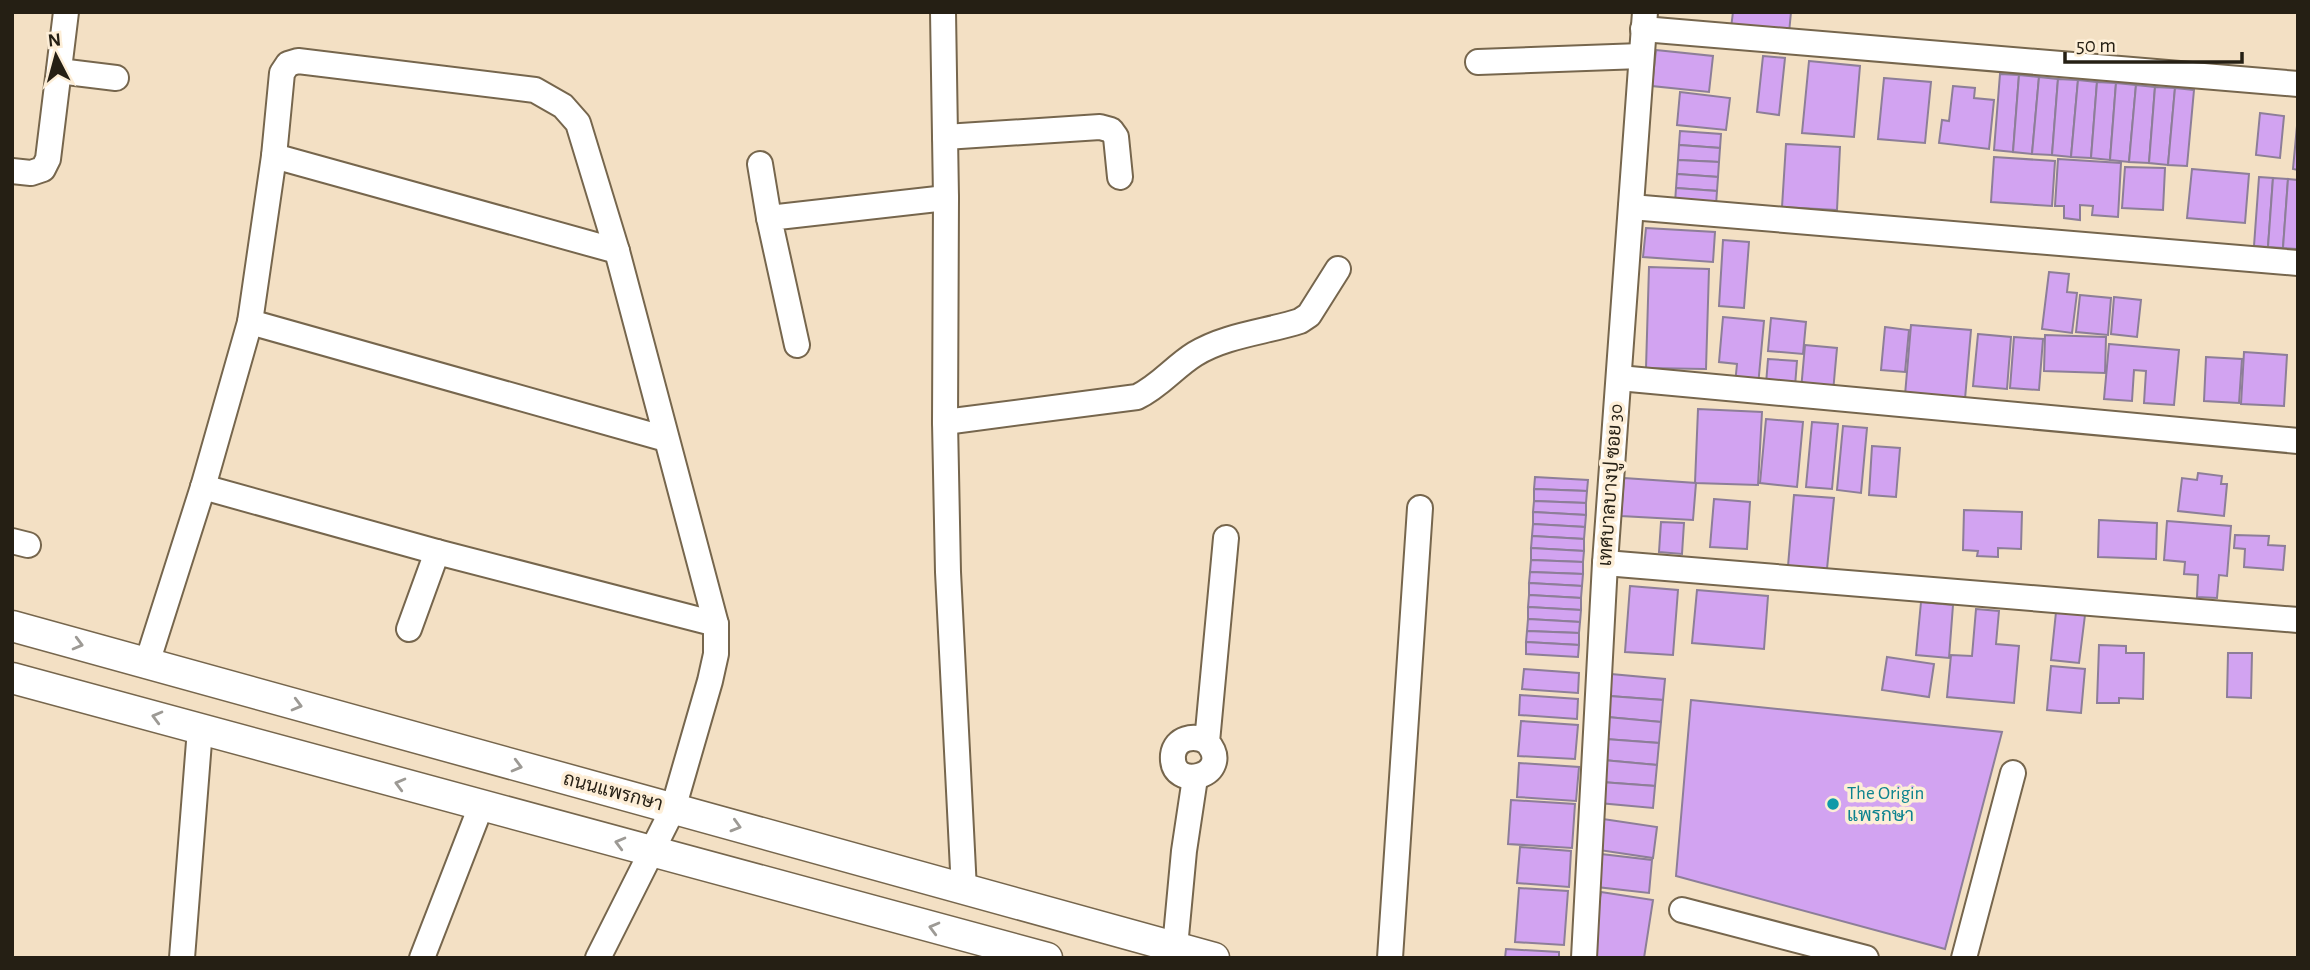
<svg xmlns="http://www.w3.org/2000/svg" width="2310" height="970" font-family="'Alegreya Sans',Sarabun,sans-serif">
	<style>
		.building { fill: #d2a3f1; stroke: #8d7e98; stroke-width: 2 }
		.lines { fill: none; stroke-linecap: round; stroke-linejoin: round }
		.minor-casing { stroke: #76664d; stroke-width: 28 }
		.major-casing { stroke: #76664d; stroke-width: 33 }
		.minor { stroke: #fff; stroke-width: 24 }
		.major { stroke: #fff; stroke-width: 30 }
		.oneway { stroke: #9d9a95 }
		.culture-dot { fill: #0f9aa8; stroke: #fdeed7; stroke-width: 2.5 }
		.labels { text-anchor: middle; dominant-baseline: central; stroke-width: 7; stroke-linejoin: round; paint-order: stroke }
		.street-label { font-size: 19px; fill: #251f14; stroke: #fdeed7 }
		.culture-label { font-size: 19px; fill: #0d838f; stroke: #fdeed7; text-anchor: start }
	</style>
	<rect width="100%" height="100%" fill="#f3e0c4"/>
	<!-- building -->
	<g class="building">
		<polygon points="1733,12 1791,12 1789,33 1731,28"/>
		<polygon points="1656,50 1713,56 1709,92 1652,86"/>
		<polygon points="1763,56 1785,58 1779,115 1757,112"/>
		<polygon points="1809,61 1860,66 1854,137 1802,133"/>
		<polygon points="2000,74 2019,75 2013,152 1994,150"/>
		<polygon points="2019,75 2039,77 2032,154 2013,152"/>
		<polygon points="2039,77 2058,79 2052,155 2032,154"/>
		<polygon points="1884,78 1931,82 1925,143 1878,139"/>
		<polygon points="2058,79 2078,80 2071,157 2052,155"/>
		<polygon points="2078,80 2097,82 2091,158 2071,157"/>
		<polygon points="2097,82 2116,83 2110,160 2091,158"/>
		<polygon points="2116,83 2136,85 2129,162 2110,160"/>
		<polygon points="2136,85 2155,87 2149,163 2129,162"/>
		<polygon points="1953,86 1975,88 1974,98 1994,100 1989,149 1939,143 1942,120 1949,121"/>
		<polygon points="2155,87 2175,88 2168,165 2149,163"/>
		<polygon points="2175,88 2194,90 2187,166 2168,165"/>
		<polygon points="1680,92 1730,98 1726,130 1677,125"/>
		<polygon points="2260,113 2284,116 2280,158 2256,155"/>
		<polygon points="2298,115 2298,170 2293,169"/>
		<polygon points="1680,131 1721,134 1720,148 1679,145"/>
		<polygon points="1786,144 1840,147 1837,210 1782,207"/>
		<polygon points="1679,145 1720,148 1719,162 1678,160"/>
		<polygon points="1994,157 2055,161 2052,206 1991,202"/>
		<polygon points="2058,159 2121,163 2118,217 2092,215 2093,206 2080,205 2080,220 2064,218 2064,206 2055,206"/>
		<polygon points="1678,160 1719,162 1718,177 1677,174"/>
		<polygon points="2125,167 2165,168 2163,210 2122,208"/>
		<polygon points="2192,169 2249,174 2245,223 2187,218"/>
		<polygon points="1677,174 1718,177 1717,191 1676,188"/>
		<polygon points="2259,177 2273,178 2268,247 2254,246"/>
		<polygon points="2273,178 2288,179 2283,248 2268,247"/>
		<polygon points="2288,179 2298,180 2297,249 2283,248"/>
		<polygon points="1676,188 1717,191 1716,205 1675,203"/>
		<polygon points="1646,228 1715,232 1713,262 1643,257"/>
		<polygon points="1723,240 1749,242 1744,308 1719,306"/>
		<polygon points="1649,267 1709,269 1706,369 1646,368"/>
		<polygon points="2049,272 2069,274 2067,292 2077,293 2072,333 2042,329"/>
		<polygon points="2080,295 2111,298 2108,335 2076,332"/>
		<polygon points="2114,297 2141,300 2137,337 2111,334"/>
		<polygon points="1723,317 1764,321 1758,386 1735,384 1737,364 1719,362"/>
		<polygon points="1771,318 1806,322 1803,354 1768,351"/>
		<polygon points="1911,325 1971,330 1965,399 1905,395"/>
		<polygon points="1885,327 1909,330 1905,372 1881,370"/>
		<polygon points="1978,334 2011,337 2007,389 1973,386"/>
		<polygon points="2045,335 2106,337 2105,373 2044,371"/>
		<polygon points="2014,337 2043,339 2039,390 2010,388"/>
		<polygon points="2109,344 2179,350 2174,405 2144,403 2146,371 2134,370 2132,401 2104,399"/>
		<polygon points="1805,345 1837,348 1833,392 1801,390"/>
		<polygon points="2244,352 2287,355 2284,406 2241,404"/>
		<polygon points="2206,357 2242,359 2239,403 2204,401"/>
		<polygon points="1768,359 1797,361 1795,386 1766,384"/>
		<polygon points="1698,409 1762,412 1758,485 1695,483"/>
		<polygon points="1766,419 1803,422 1797,487 1760,483"/>
		<polygon points="1812,422 1838,424 1832,489 1806,487"/>
		<polygon points="1843,426 1867,428 1861,493 1837,490"/>
		<polygon points="1872,446 1900,448 1896,497 1869,495"/>
		<polygon points="2198,473 2222,476 2221,484 2227,484 2224,516 2178,511 2182,478 2197,480"/>
		<polygon points="1535,477 1588,480 1587,491 1534,489"/>
		<polygon points="1624,478 1696,483 1693,520 1621,516"/>
		<polygon points="1534,489 1587,491 1586,503 1534,501"/>
		<polygon points="1794,495 1834,498 1827,569 1788,566"/>
		<polygon points="1714,499 1750,502 1747,549 1710,547"/>
		<polygon points="1534,501 1586,503 1586,515 1533,512"/>
		<polygon points="1964,510 2022,512 2021,549 1998,548 1998,557 1977,556 1978,551 1963,550"/>
		<polygon points="1533,512 1586,515 1585,527 1533,524"/>
		<polygon points="2099,520 2157,523 2156,559 2098,557"/>
		<polygon points="2167,521 2231,526 2227,576 2219,575 2217,598 2197,597 2198,575 2184,574 2185,562 2164,560"/>
		<polygon points="1661,522 1684,523 1682,554 1659,552"/>
		<polygon points="1533,524 1585,527 1584,539 1532,536"/>
		<polygon points="2235,535 2269,536 2268,545 2285,546 2283,570 2244,567 2245,549 2234,548"/>
		<polygon points="1532,536 1584,539 1584,551 1531,548"/>
		<polygon points="1531,548 1584,551 1583,562 1531,560"/>
		<polygon points="1531,560 1583,562 1583,574 1530,572"/>
		<polygon points="1530,572 1583,574 1582,586 1529,583"/>
		<polygon points="1529,583 1582,586 1581,598 1529,595"/>
		<polygon points="1630,586 1678,590 1673,655 1625,652"/>
		<polygon points="1697,590 1768,596 1764,649 1692,643"/>
		<polygon points="1529,595 1581,598 1581,610 1528,607"/>
		<polygon points="1921,602 1953,605 1949,658 1916,655"/>
		<polygon points="1528,607 1581,610 1580,622 1528,619"/>
		<polygon points="1976,609 1999,611 1996,644 2019,646 2014,703 1947,697 1951,655 1972,656"/>
		<polygon points="2056,612 2085,615 2079,663 2051,660"/>
		<polygon points="1528,619 1580,622 1579,633 1527,631"/>
		<polygon points="1527,631 1579,633 1579,645 1526,642"/>
		<polygon points="1526,642 1579,645 1578,657 1526,654"/>
		<polygon points="2099,645 2126,646 2126,653 2144,653 2143,699 2119,698 2119,703 2097,703"/>
		<polygon points="2228,653 2252,653 2251,698 2227,697"/>
		<polygon points="1887,657 1934,664 1929,697 1882,690"/>
		<polygon points="2051,666 2085,669 2081,713 2047,710"/>
		<polygon points="1524,669 1579,673 1578,693 1522,689"/>
		<polygon points="1611,674 1665,679 1663,700 1609,696"/>
		<polygon points="1520,695 1578,699 1577,719 1519,715"/>
		<polygon points="1609,696 1663,700 1661,722 1607,717"/>
		<polygon points="1691,700 2002,732 1945,949 1676,876"/>
		<polygon points="1607,717 1661,722 1659,743 1605,739"/>
		<polygon points="1521,721 1578,725 1575,759 1518,756"/>
		<polygon points="1605,739 1659,743 1657,765 1603,760"/>
		<polygon points="1603,760 1657,765 1655,786 1601,782"/>
		<polygon points="1519,763 1579,767 1576,801 1517,797"/>
		<polygon points="1601,782 1655,786 1653,808 1599,803"/>
		<polygon points="1511,800 1575,804 1572,848 1508,844"/>
		<polygon points="1603,819 1657,827 1653,858 1599,850"/>
		<polygon points="1520,847 1571,851 1569,887 1517,883"/>
		<polygon points="1601,854 1652,860 1649,893 1597,887"/>
		<polygon points="1519,888 1568,891 1564,945 1515,942"/>
		<polygon points="1601,892 1653,900 1644,958 1589,958"/>
		<polygon points="1506,949 1559,952 1559,958 1505,958"/>
	</g>
	<g class="lines">
		<!-- minor casing -->
		<g class="minor-casing">
			<g id="minor">
				<polyline points="943,12 946,198 945,422 948,572 964,890"/>
				<polyline points="1643,29 2298,84"/>
				<polyline points="1478,62 1641,56"/>
				<polyline points="59,71 116,78"/>
				<polyline points="945,137 1100,127 1111,130 1116,137 1120,177"/>
				<polyline points="274,156 617,251"/>
				<polyline points="760,164 769,218"/>
				<polyline points="12,171 31,173 43,169 48,159 66,12"/>
				<polyline points="1631,207 2298,263"/>
				<polyline points="250,322 666,439"/>
				<polyline points="797,345 769,218 946,198"/>
				<polyline points="1619,378 2298,441"/>
				<path d="M 945,422 L 1137,397 C 1160,386 1174,367 1195,354 C 1226,335 1266,332 1300,321 L 1309,315 L 1338,269"/>
				<polyline points="203,487 437,552 716,624"/>
				<polyline points="12,541 28,545"/>
				<polyline points="1605,563 2298,620"/>
				<polyline points="409,629 437,552"/>
				<polyline points="147,663 203,487 250,322 274,156 282,73 288,64 298,61 535,90 563,106 578,123 617,251 716,624 716,654 710,681 673,809 598,958"/>
				<path d="M 1207,742 C 1194,734 1175,738 1173,755 C 1170,794 1236,775 1207,742 L 1226,538"/>
				<polyline points="1682,910 1866,958"/>
				<polyline points="1175,947 1184,851 1195,778"/>
				<polyline points="182,958 200,729"/>
				<polyline points="422,958 481,806"/>
				<polyline points="1390,958 1420,508"/>
				<polyline points="1584,958 1605,563 1645,12"/>
				<polyline points="1964,958 2013,773"/>
			</g>
		</g>
		<!-- major casing -->
		<g class="major-casing">
			<g id="major">
				<polyline points="12,626 1214,958"/>
				<polyline points="12,678 1047,958"/>
			</g>
		</g>
		<!-- minor -->
		<use href="#minor" class="minor"/>
		<!-- major -->
		<use href="#major" class="major"/>
	</g>
	<!-- one-way arrows -->
	<defs><path id="oneway-chevron" d="M-2-3.5L2.5 0L-2 3.5" fill="none" stroke-width="1.6" stroke-linecap="round" stroke-linejoin="round" transform="scale(1.75)"/></defs>
	<g class="oneway">
		<use href="#oneway-chevron" transform="translate(78 644) rotate(15)"/>
		<use href="#oneway-chevron" transform="translate(297 705) rotate(15)"/>
		<use href="#oneway-chevron" transform="translate(157 717) rotate(-165)"/>
		<use href="#oneway-chevron" transform="translate(517 766) rotate(15)"/>
		<use href="#oneway-chevron" transform="translate(400 784) rotate(-165)"/>
		<use href="#oneway-chevron" transform="translate(736 826) rotate(16)"/>
		<use href="#oneway-chevron" transform="translate(620 843) rotate(-165)"/>
		<use href="#oneway-chevron" transform="translate(934 928) rotate(-165)"/>
	</g>
	<!-- markers -->
	<circle class="culture-dot" cx="1833" cy="804" r="7"/>
	<g class="labels">
		<!-- street labels -->
		<g class="street-label">
			<text transform="translate(1611 485) rotate(-86)">เทศบาลบางปู ซอย 30</text>
			<text transform="translate(613 792) rotate(15)">ถนนแพรกษา</text>
		</g>
		<!-- culture labels -->
		<g class="culture-label">
			<text x="1847" y="793">The Origin<tspan x="1847" dy="22">แพรกษา</tspan></text>
		</g>
	</g>
	<!-- border -->
	<rect width="2310" height="970" fill="none" stroke="#251f14" stroke-width="28"/>
	<!-- north arrow -->
	<g transform="translate(56 56) rotate(354)" stroke="#fdeed7" stroke-width="5" paint-order="stroke">
	<path d="M0-5L12 26L0 18L-12 26Z" fill="#251f14"/>
	<text y="-10" font-size="19" font-weight="bold" text-anchor="middle" fill="#251f14">N</text>
	</g>
	<!-- scale -->
	<path d="M2065 52v10h177v-10" fill="none" stroke="#251f14" stroke-width="3.5"/>
	<text x="2076" y="52" font-size="21" fill="#251f14" stroke="#fdeed7" stroke-width="5" paint-order="stroke">50 m</text>
</svg>
